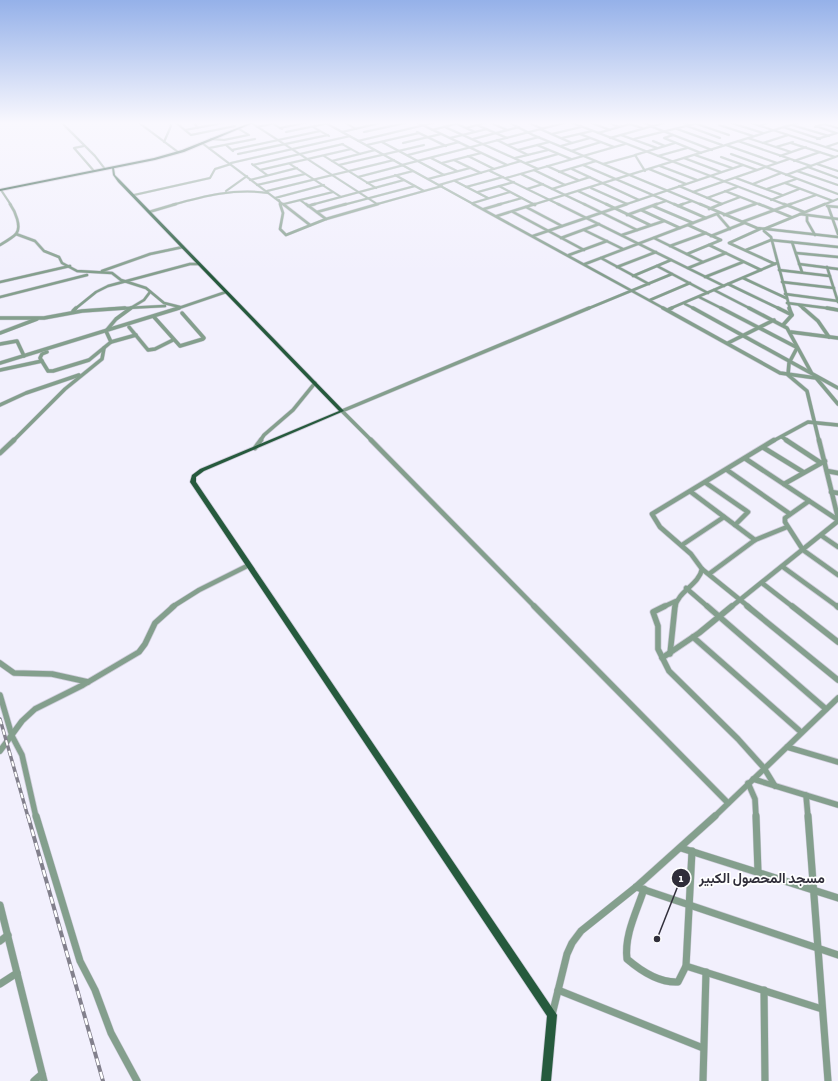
<svg xmlns="http://www.w3.org/2000/svg" width="838" height="1081" font-family="'Zilla Slab',Vazirmatn,serif">
	<style>
		.lines { fill: none; stroke-linecap: round; stroke-linejoin: round }
		.minor-far5-casing { stroke: #cfcdda; stroke-width: 2.5 }
		.minor-far4-casing { stroke: #cfcdda; stroke-width: 3.5 }
		.minor-far3-casing { stroke: #cfcdda; stroke-width: 4.5 }
		.minor-far2-casing { stroke: #cfcdda; stroke-width: 6 }
		.minor-far1-casing { stroke: #cfcdda; stroke-width: 7 }
		.minor-casing { stroke: #cfcdda; stroke-width: 8 }
		.major-casing { stroke: #cfcdda; stroke-width: 1.5 }
		.highway-casing { stroke: #cfcdda; stroke-width: 2 }
		.minor-far5 { stroke: #849f8d; stroke-width: 2 }
		.minor-far4 { stroke: #849f8d; stroke-width: 2.5 }
		.minor-far3 { stroke: #849f8d; stroke-width: 3.5 }
		.minor-far2 { stroke: #849f8d; stroke-width: 4.5 }
		.minor-far1 { stroke: #849f8d; stroke-width: 5.5 }
		.minor { stroke: #849f8d; stroke-width: 7 }
		.major { fill: #265a3d; fill-rule: evenodd }
		.highway { fill: #0c3f25; fill-rule: evenodd }
		.rail-far1-casing { stroke: #82808c; stroke-width: 3.5 }
		.rail-casing { stroke: #82808c; stroke-width: 4 }
		.rail-far1 { stroke: #fff; stroke-width: 2; stroke-dasharray: 5.5; stroke-linecap: butt }
		.rail { stroke: #fff; stroke-width: 2.5; stroke-dasharray: 7; stroke-linecap: butt }
		.leader { fill: none; stroke: #302e3a; stroke-width: 1.5 }
		.callout-dot { fill: #302e3a; stroke: #fff; stroke-width: 1.5 }
		.mark-label { font-size: 12px; text-anchor: middle; font-weight: bold; fill: #fff }
		.callout-label { font-size: 14px; text-anchor: middle; font-weight: bold; fill: #302e3a; stroke: #fff; stroke-width: 3.5; stroke-linejoin: round; paint-order: stroke }
	</style>
	<rect width="100%" height="100%" fill="#f2f0fd"/>
	<g class="lines">
		<!-- minor-far5 casing -->
		<g class="minor-far5-casing">
			<g id="minor-far5">
				<polyline points="61,122 95,156 105,169"/>
				<polyline points="138,122 178,152"/>
				<polyline points="175,122 191,135 235,126"/>
				<polyline points="193,122 198,128"/>
				<polyline points="250,122 377,204"/>
				<polyline points="270,122 282,129"/>
				<polyline points="324,122 475,205"/>
				<polyline points="344,122 356,129"/>
				<polyline points="416,122 507,165"/>
				<polyline points="489,122 507,130"/>
				<polyline points="508,122 533,135 702,205"/>
				<polyline points="527,122 543,129"/>
				<polyline points="570,122 786,205"/>
				<polyline points="589,122 610,130"/>
				<polyline points="607,122 619,127"/>
				<polyline points="624,122 642,128"/>
				<polyline points="642,122 652,126"/>
				<polyline points="681,122 690,125"/>
				<polyline points="728,122 763,133"/>
				<polyline points="748,122 838,151"/>
				<polyline points="195,124 202,122"/>
				<polyline points="457,124 475,132"/>
				<polyline points="697,124 729,135"/>
				<polyline points="824,124 838,128"/>
				<polyline points="477,125 507,138"/>
				<polyline points="719,125 753,136"/>
				<polyline points="792,125 829,136"/>
				<polyline points="650,126 712,150"/>
				<polyline points="687,126 720,138"/>
				<polyline points="759,126 770,122"/>
				<polyline points="816,126 836,133"/>
				<polyline points="257,127 280,122"/>
				<polyline points="313,127 329,136"/>
				<polyline points="445,127 538,169"/>
				<polyline points="783,127 820,139"/>
				<polyline points="815,127 829,122"/>
				<polyline points="280,128 309,122"/>
				<polyline points="466,128 488,122"/>
				<polyline points="239,129 249,135"/>
				<polyline points="540,129 572,143"/>
				<polyline points="677,129 722,145"/>
				<polyline points="185,130 228,122"/>
				<polyline points="432,130 463,122"/>
				<polyline points="286,132 334,122"/>
				<polyline points="342,132 380,123"/>
				<polyline points="364,132 410,122"/>
				<polyline points="417,132 446,146"/>
				<polyline points="598,133 630,124"/>
				<polyline points="552,134 581,127"/>
				<polyline points="580,134 614,147"/>
				<polyline points="621,135 657,148"/>
				<polyline points="673,135 664,138 701,153"/>
				<polyline points="450,138 487,129"/>
				<polyline points="562,138 592,131"/>
				<polyline points="610,138 667,122"/>
				<polyline points="748,138 791,152"/>
				<polyline points="211,139 224,140 248,135"/>
				<polyline points="473,139 519,127"/>
				<polyline points="634,139 702,122"/>
				<polyline points="817,139 837,133"/>
				<polyline points="497,140 528,155"/>
				<polyline points="358,141 437,122"/>
				<polyline points="653,141 665,146"/>
				<polyline points="738,141 811,166"/>
				<polyline points="164,142 171,126 170,122"/>
				<polyline points="382,142 444,175"/>
				<polyline points="202,143 284,205"/>
				<polyline points="403,143 441,134"/>
				<polyline points="763,143 788,135"/>
				<polyline points="791,143 835,157"/>
				<polyline points="342,144 360,154"/>
				<polyline points="226,145 233,151"/>
				<polyline points="367,145 419,133"/>
				<polyline points="508,145 539,137"/>
				<polyline points="537,145 571,159"/>
				<polyline points="726,145 777,163"/>
				<polyline points="84,146 74,148 94,171"/>
				<polyline points="561,146 590,138"/>
				<polyline points="776,147 793,142"/>
				<polyline points="826,147 838,143"/>
				<polyline points="209,148 255,139"/>
				<polyline points="232,150 320,131"/>
				<polyline points="518,150 549,142"/>
				<polyline points="571,151 601,142"/>
				<polyline points="238,154 328,135"/>
				<polyline points="731,154 767,167"/>
				<polyline points="408,155 459,142"/>
				<polyline points="695,155 732,168"/>
				<polyline points="324,156 376,188"/>
				<polyline points="468,156 494,169"/>
				<polyline points="658,156 687,148"/>
				<polyline points="780,156 806,147"/>
				<polyline points="721,157 757,170"/>
				<polyline points="431,158 457,171"/>
				<polyline points="515,158 548,150"/>
				<polyline points="684,158 721,172"/>
				<polyline points="454,160 481,173"/>
				<polyline points="332,161 375,150"/>
				<polyline points="794,161 820,152"/>
				<polyline points="231,163 350,136"/>
				<polyline points="442,163 481,153"/>
				<polyline points="526,163 558,154"/>
				<polyline points="252,164 267,175"/>
				<polyline points="290,164 341,197"/>
				<polyline points="603,164 636,155"/>
				<polyline points="817,164 838,171"/>
				<polyline points="253,165 343,144"/>
				<polyline points="339,165 424,145"/>
				<polyline points="402,165 568,122"/>
				<polyline points="583,165 676,205"/>
				<polyline points="547,166 578,180"/>
				<polyline points="660,166 697,180"/>
				<polyline points="766,167 838,194"/>
				<polyline points="808,167 838,178"/>
				<polyline points="572,169 639,200"/>
				<polyline points="649,169 686,184"/>
				<polyline points="260,170 351,149"/>
				<polyline points="534,170 565,185"/>
				<polyline points="490,171 560,205"/>
				<polyline points="645,171 635,155 675,143"/>
				<polyline points="797,171 838,185"/>
				<polyline points="559,172 596,161"/>
				<polyline points="521,174 586,205"/>
				<polyline points="395,175 424,191"/>
				<polyline points="786,175 838,156"/>
				<polyline points="358,177 404,165"/>
				<polyline points="506,178 625,144"/>
				<polyline points="736,178 782,195"/>
				<polyline points="428,179 470,168"/>
				<polyline points="250,180 297,168"/>
				<polyline points="455,181 488,198"/>
				<polyline points="367,183 413,171"/>
				<polyline points="785,183 833,201"/>
				<polyline points="753,184 781,173"/>
				<polyline points="257,185 305,174"/>
				<polyline points="439,185 521,161"/>
				<polyline points="499,186 535,205"/>
				<polyline points="679,186 722,204"/>
				<polyline points="466,187 503,177"/>
				<polyline points="591,188 627,204"/>
				<polyline points="527,189 543,184"/>
				<polyline points="552,189 590,177"/>
				<polyline points="767,189 796,179"/>
				<polyline points="1,190 11,205"/>
				<polyline points="226,191 247,176"/>
				<polyline points="267,191 394,160"/>
				<polyline points="578,191 608,205"/>
				<polyline points="725,191 761,205"/>
				<polyline points="478,192 514,182"/>
				<polyline points="693,192 789,159"/>
				<polyline points="134,195 210,178 215,169 231,164"/>
				<polyline points="275,198 324,185"/>
				<polyline points="707,198 737,187"/>
				<polyline points="279,200 281,205"/>
				<polyline points="300,200 307,205"/>
				<polyline points="771,200 799,189"/>
				<polyline points="473,203 510,192"/>
				<polyline points="284,204 333,192"/>
				<path d="M 172,205 C 204,196 235,188 268,193"/>
				<polyline points="311,205 404,180"/>
				<polyline points="343,205 415,186"/>
				<polyline points="374,205 442,186"/>
				<polyline points="497,205 522,198"/>
				<polyline points="532,205 800,122"/>
				<polyline points="624,205 743,165"/>
				<polyline points="654,205 666,201"/>
				<polyline points="680,205 692,201"/>
				<polyline points="719,205 740,197"/>
				<polyline points="752,205 756,204"/>
				<polyline points="788,205 816,195"/>
				<polyline points="823,205 838,199"/>
			</g>
		</g>
		<!-- minor-far4 casing -->
		<g class="minor-far4-casing">
			<g id="minor-far4">
				<polyline points="280,204 283,213 280,229 286,235 326,219 378,204"/>
				<polyline points="283,204 310,225"/>
				<polyline points="306,204 326,219"/>
				<polyline points="473,204 665,309"/>
				<polyline points="533,204 535,205"/>
				<polyline points="558,204 724,286"/>
				<polyline points="584,204 637,230"/>
				<polyline points="606,204 650,225"/>
				<polyline points="674,204 706,218"/>
				<polyline points="700,204 757,228 838,237"/>
				<polyline points="759,204 791,217"/>
				<polyline points="784,204 804,212"/>
				<polyline points="308,206 315,204"/>
				<polyline points="653,206 693,223"/>
				<polyline points="678,206 683,204"/>
				<polyline points="827,206 838,207"/>
				<polyline points="828,206 838,234"/>
				<polyline points="526,207 562,226"/>
				<polyline points="484,209 501,204"/>
				<polyline points="709,209 721,204"/>
				<polyline points="641,210 680,228"/>
				<polyline points="149,212 176,204"/>
				<polyline points="317,212 346,204"/>
				<polyline points="513,212 584,250"/>
				<polyline points="717,214 730,229"/>
				<polyline points="800,214 838,219"/>
				<polyline points="627,215 657,204"/>
				<polyline points="724,215 755,204"/>
				<polyline points="807,215 807,221 815,235"/>
				<polyline points="497,216 535,204"/>
				<polyline points="742,222 791,204"/>
				<polyline points="760,229 729,243 775,264"/>
				<polyline points="764,229 825,204"/>
				<polyline points="584,230 623,249"/>
				<polyline points="764,231 771,237 790,309"/>
				<polyline points="16,234 35,241 44,251 59,257 62,263 77,271 112,273 121,280 146,288 164,303 180,307"/>
				<polyline points="622,235 664,221"/>
				<polyline points="533,236 627,204"/>
				<polyline points="711,236 744,223"/>
				<polyline points="561,238 599,224"/>
				<polyline points="654,238 703,262"/>
				<polyline points="792,242 802,272"/>
				<path d="M 0,245 C 5,242 12,238 16,234 C 22,227 15,211 10,204"/>
				<polyline points="709,245 761,270"/>
				<polyline points="670,246 706,233"/>
				<polyline points="746,250 771,240 838,247"/>
				<polyline points="796,253 838,257"/>
				<polyline points="687,254 721,240 688,225"/>
				<polyline points="569,255 607,241"/>
				<polyline points="601,258 649,284"/>
				<polyline points="585,264 719,213"/>
				<polyline points="799,264 838,269"/>
				<polyline points="657,266 708,293"/>
				<polyline points="617,267 656,252"/>
				<polyline points="827,267 838,302"/>
				<polyline points="688,268 726,253"/>
				<polyline points="779,270 830,276"/>
				<polyline points="102,271 150,254 183,247"/>
				<polyline points="633,276 671,260"/>
				<polyline points="705,277 743,262"/>
				<polyline points="743,278 786,298"/>
				<polyline points="0,282 70,266"/>
				<polyline points="782,282 834,288"/>
				<polyline points="728,284 780,309"/>
				<polyline points="714,290 751,309"/>
				<polyline points="785,294 838,301"/>
				<polyline points="0,297 87,275"/>
				<polyline points="699,297 723,309"/>
				<polyline points="650,300 690,283"/>
				<polyline points="787,303 834,309"/>
				<polyline points="685,304 695,309"/>
				<polyline points="799,305 804,309"/>
				<polyline points="75,309 96,292 108,286 190,264 199,264"/>
				<polyline points="108,309 165,306"/>
				<polyline points="129,309 144,300 150,292"/>
				<polyline points="176,309 226,292"/>
				<polyline points="587,309 672,274"/>
				<polyline points="669,309 777,263"/>
			</g>
		</g>
		<!-- minor-far3 casing -->
		<g class="minor-far3-casing">
			<g id="minor-far3">
				<polyline points="663,308 780,373 816,378"/>
				<polyline points="693,308 838,388"/>
				<polyline points="721,308 796,347"/>
				<polyline points="749,308 787,328 811,372"/>
				<polyline points="778,308 792,315"/>
				<polyline points="803,308 818,321 829,337"/>
				<polyline points="827,308 838,310"/>
				<polyline points="668,310 672,308"/>
				<polyline points="73,311 76,308"/>
				<polyline points="154,317 180,346 203,339 204,338 182,313"/>
				<polyline points="0,318 44,318 82,311 125,308"/>
				<polyline points="783,325 792,315 789,308"/>
				<polyline points="129,327 148,350 155,349 173,340"/>
				<polyline points="791,332 838,338"/>
				<polyline points="0,333 37,319"/>
				<polyline points="111,342 106,331 116,319 131,308"/>
				<polyline points="728,343 774,320"/>
				<polyline points="0,344 17,341 24,356"/>
				<polyline points="797,348 789,363 788,375 807,391 819,441"/>
				<polyline points="47,352 42,354 40,358 48,371 53,371 89,360 111,342 136,335"/>
				<polyline points="0,363 179,308"/>
				<polyline points="0,370 42,361"/>
				<polyline points="817,379 838,404"/>
				<polyline points="0,405 26,393 79,375"/>
				<polyline points="782,437 788,441"/>
				<polyline points="13,441 65,389 102,359 104,348"/>
				<polyline points="260,441 264,435 293,410 315,383"/>
				<polyline points="372,441 342,411 589,308"/>
				<polyline points="773,441 808,422 838,425"/>
			</g>
		</g>
		<!-- minor-far2 casing -->
		<g class="minor-far2-casing">
			<g id="minor-far2">
				<polyline points="371,440 535,607"/>
				<polyline points="786,440 821,463"/>
				<polyline points="819,440 838,518"/>
				<polyline points="255,448 261,440"/>
				<polyline points="764,448 803,472"/>
				<polyline points="0,453 14,440"/>
				<polyline points="746,459 838,520"/>
				<polyline points="727,470 790,514"/>
				<polyline points="827,471 838,473"/>
				<polyline points="706,483 748,512 735,525"/>
				<polyline points="784,484 825,461"/>
				<polyline points="691,492 755,540"/>
				<polyline points="831,492 838,493"/>
				<polyline points="809,501 785,518 785,522 803,550 838,575"/>
				<polyline points="822,536 838,547"/>
				<polyline points="682,545 724,517"/>
				<polyline points="783,567 838,607"/>
				<polyline points="709,574 755,540 787,527"/>
				<polyline points="762,583 793,607"/>
				<polyline points="686,588 708,607"/>
				<polyline points="172,607 199,590 249,565"/>
				<polyline points="663,607 676,601"/>
				<path d="M 675,607 C 678,591 699,585 702,569"/>
				<polyline points="731,607 838,521"/>
				<polyline points="749,607 702,569 691,554 660,527 652,514 774,440"/>
			</g>
		</g>
		<!-- minor-far1 casing -->
		<g class="minor-far1-casing">
			<g id="minor-far1">
				<polyline points="534,606 728,803"/>
				<polyline points="665,606 653,612 658,626 658,649 669,671 738,739 764,768 775,786"/>
				<polyline points="707,606 826,709"/>
				<polyline points="747,606 838,680"/>
				<polyline points="792,606 838,642"/>
				<polyline points="837,606 838,607"/>
				<polyline points="693,637 801,732"/>
				<polyline points="670,654 675,606"/>
				<polyline points="662,658 699,633 732,606"/>
				<polyline points="0,663 14,673 52,674 88,682"/>
				<polyline points="0,695 12,736 22,755 36,817"/>
				<polyline points="787,747 838,762"/>
				<polyline points="0,751 22,721 35,709 83,685 139,652 145,644 155,623 174,606"/>
				<polyline points="753,779 838,805"/>
				<polyline points="748,783 755,799 756,817"/>
				<polyline points="806,795 808,817"/>
				<polyline points="714,817 838,698"/>
			</g>
		</g>
		<!-- minor casing -->
		<g class="minor-casing">
			<g id="minor">
				<polyline points="36,816 80,961 95,990 111,1033 137,1081"/>
				<polyline points="756,816 758,872"/>
				<polyline points="808,816 828,1081"/>
				<polyline points="681,848 838,898"/>
				<polyline points="636,887 838,955"/>
				<path d="M 644,889 C 637,911 624,935 627,959 C 641,971 659,983 678,982 L 686,966 L 692,851"/>
				<polyline points="0,905 44,1081"/>
				<polyline points="0,941 8,935"/>
				<polyline points="686,966 822,1009"/>
				<polyline points="0,984 17,973"/>
				<polyline points="558,990 703,1048"/>
				<polyline points="764,990 765,1081"/>
				<polyline points="552,1015 567,954 572,943 581,931 636,887 715,816"/>
				<polyline points="34,1081 42,1074"/>
				<polyline points="703,1081 706,972"/>
			</g>
		</g>
		<!-- major casing -->
		<g class="major-casing">
			<polygon id="major" points="113,167 114,168 115,175 120,180 344,411 204,471 196,477 196,482 555,1012 557,1015 551,1081 541,1081 547,1016 190,482 192,475 200,469 339,411 118,182 113,175 112,168"/>
		</g>
		<!-- highway casing -->
		<g class="highway-casing">
			<polygon id="highway" points="252,122 256,122 184,152 155,160 0,191 0,189 154,158 182,150"/>
		</g>
		<!-- minor-far5 -->
		<use href="#minor-far5" class="minor-far5"/>
		<!-- minor-far4 -->
		<use href="#minor-far4" class="minor-far4"/>
		<!-- minor-far3 -->
		<use href="#minor-far3" class="minor-far3"/>
		<!-- minor-far2 -->
		<use href="#minor-far2" class="minor-far2"/>
		<!-- minor-far1 -->
		<use href="#minor-far1" class="minor-far1"/>
		<!-- minor -->
		<use href="#minor" class="minor"/>
		<!-- major -->
		<use href="#major" class="major"/>
		<!-- highway -->
		<use href="#highway" class="highway"/>
		<!-- rail-far1 casing -->
		<g class="rail-far1-casing">
			<polyline id="rail-far1" points="0,719 28,817"/>
		</g>
		<!-- rail casing -->
		<g class="rail-casing">
			<polyline id="rail" points="28,816 103,1081"/>
		</g>
		<!-- rail-far1 -->
		<use href="#rail-far1" class="rail-far1"/>
		<!-- rail -->
		<use href="#rail" class="rail"/>
	</g>
	<!-- sky -->
	<linearGradient id="sky" x2="0" y2="1"><stop stop-color="#95b1e9"/><stop offset="0.45" stop-color="#f9f8fe"/><stop offset="1" stop-color="#f9f8fe" stop-opacity="0"/></linearGradient>
	<rect width="838" height="273" fill="url(#sky)"/>
	<!-- callouts -->
	<path class="leader" d="M657 939L681 878"/>
	<g class="callout-dot">
		<circle cx="657" cy="939" r="4"/>
		<circle cx="681" cy="878" r="10"/>
	</g>
	<g class="mark-label">
		<text x="681" y="882">1</text>
	</g>
	<g class="callout-label">
		<text x="762" y="883">مسجد المحصول الكبير</text>
	</g>
</svg>
